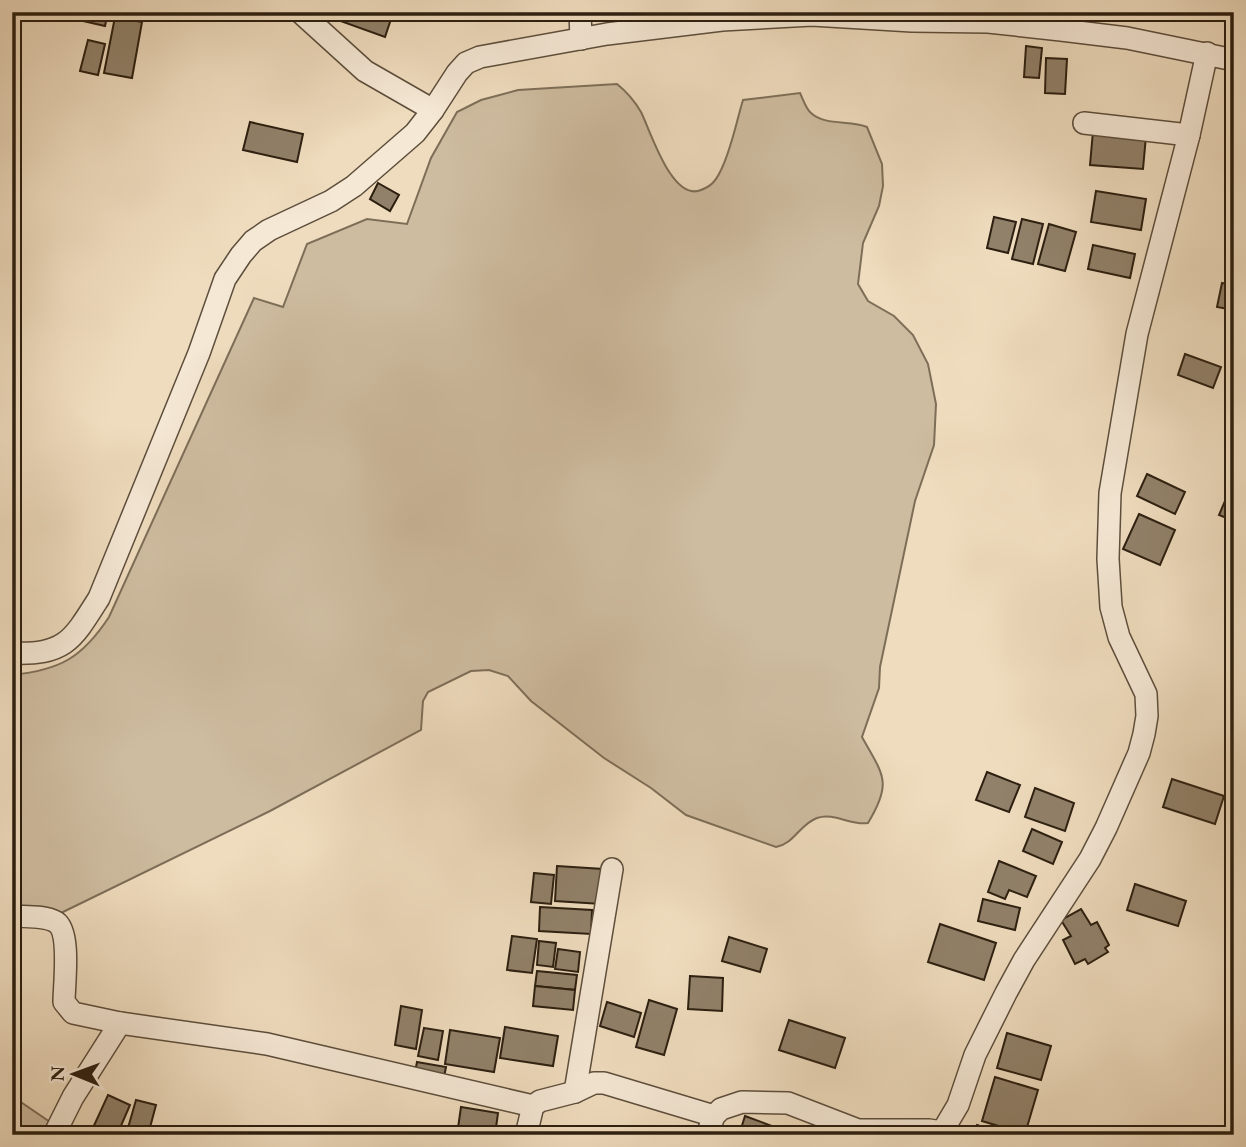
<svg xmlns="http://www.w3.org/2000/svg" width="1246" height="1147" font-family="'EB Garamond',serif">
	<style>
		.green { fill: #cebca0; stroke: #7d6e58; stroke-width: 2 }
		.building { fill: #91816a; stroke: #2c1f10; stroke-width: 2 }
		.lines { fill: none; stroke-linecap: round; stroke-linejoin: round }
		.street-casing { stroke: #5d4e3c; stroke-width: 24 }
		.street { stroke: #f5e8d5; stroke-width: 21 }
	</style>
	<rect width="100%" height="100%" fill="#efdcbe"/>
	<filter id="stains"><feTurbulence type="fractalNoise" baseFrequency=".00286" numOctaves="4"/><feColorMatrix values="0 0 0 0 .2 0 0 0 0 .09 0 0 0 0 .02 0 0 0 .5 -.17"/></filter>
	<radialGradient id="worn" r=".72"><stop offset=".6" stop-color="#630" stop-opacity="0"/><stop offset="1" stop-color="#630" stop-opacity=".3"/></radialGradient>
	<!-- green -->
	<g class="green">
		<path d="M 617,84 C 627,92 634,100 641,112 C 651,132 672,202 701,190 C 711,186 715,182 720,172 C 731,151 736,123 743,100 L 800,93 C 803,99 806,109 811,113 C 825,126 850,120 867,127 L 882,164 L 883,186 L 879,206 L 863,243 L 858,284 L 868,301 L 894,316 L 913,335 L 928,364 L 936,404 L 934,445 L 915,501 L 880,667 L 879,688 L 862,737 C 883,775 893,782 868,823 C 851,826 834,812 817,818 C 800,824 794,844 776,847 L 686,815 L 651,788 L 604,758 L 531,701 L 508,676 L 489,670 L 471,671 L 428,692 L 423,701 L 421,730 L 270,811 L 61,913 L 12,921 L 12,675 C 60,670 82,658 109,617 L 254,298 L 283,307 L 307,244 L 367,219 L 407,224 L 431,158 L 457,112 L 481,100 L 518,90 Z"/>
		<polygon points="12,1096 69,1135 12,1135"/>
	</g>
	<!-- building -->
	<g class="building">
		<polygon points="85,12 108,12 105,26 83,21"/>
		<polygon points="334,12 382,12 392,16 385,37 332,18"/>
		<polygon points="115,17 142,22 132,78 104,73"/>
		<polygon points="88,40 105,44 98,75 80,71"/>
		<polygon points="1026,46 1042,48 1039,78 1024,77"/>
		<polygon points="1046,58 1067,59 1065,94 1045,93"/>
		<polygon points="250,122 303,134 297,162 243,150"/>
		<polygon points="1093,131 1146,136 1143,169 1090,165"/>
		<polygon points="378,183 399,195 390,211 370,199"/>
		<polygon points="1096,191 1146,199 1141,230 1091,222"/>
		<polygon points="994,217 1016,222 1008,253 987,248"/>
		<polygon points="1022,219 1043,224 1033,264 1012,259"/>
		<polygon points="1049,224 1076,232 1065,271 1038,264"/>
		<polygon points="1093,245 1135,254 1130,278 1088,269"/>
		<polygon points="1222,283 1234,285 1234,310 1217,307"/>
		<polygon points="1185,354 1221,367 1213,388 1178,375"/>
		<polygon points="1147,474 1185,492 1175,514 1137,496"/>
		<polygon points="1231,487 1234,489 1234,521 1219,515"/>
		<polygon points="1139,514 1175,530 1160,565 1123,549"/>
		<polygon points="987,772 1020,785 1009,812 976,800"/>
		<polygon points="1172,779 1224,796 1215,824 1163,807"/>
		<polygon points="1035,788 1074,803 1065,831 1025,817"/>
		<polygon points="1032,829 1062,842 1053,864 1023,851"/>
		<polygon points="999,861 1036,876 1027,897 1009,890 1005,899 988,892"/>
		<polygon points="557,866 603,869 601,904 555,901"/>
		<polygon points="534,873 554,875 551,904 531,902"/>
		<polygon points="1135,884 1186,901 1178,926 1127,910"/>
		<polygon points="983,899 1020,908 1015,930 978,921"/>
		<polygon points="540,907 592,910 591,934 539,931"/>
		<polygon points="1081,909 1091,925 1097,922 1109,945 1105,948 1108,952 1088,964 1085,959 1075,964 1063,940 1071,936 1061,920"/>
		<polygon points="940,924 996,943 984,980 928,962"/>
		<polygon points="512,936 537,939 532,973 507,970"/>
		<polygon points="729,937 767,949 760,972 722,961"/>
		<polygon points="539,941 556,943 553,967 537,965"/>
		<polygon points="558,949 580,952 578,972 555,969"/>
		<polygon points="537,971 577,975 575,990 535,986"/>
		<polygon points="690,976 723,978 722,1011 688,1009"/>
		<polygon points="535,986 575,990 573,1010 533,1006"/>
		<polygon points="649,1000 677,1009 664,1055 636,1047"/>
		<polygon points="607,1002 641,1013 634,1037 600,1026"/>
		<polygon points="401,1006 422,1010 416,1049 395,1045"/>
		<polygon points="789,1020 845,1038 835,1068 779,1050"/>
		<polygon points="505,1027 558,1036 553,1066 500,1058"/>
		<polygon points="424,1028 443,1031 438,1060 418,1056"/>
		<polygon points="450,1030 500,1038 494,1072 445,1064"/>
		<polygon points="1007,1033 1051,1046 1041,1080 997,1068"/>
		<polygon points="417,1062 446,1067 443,1082 414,1077"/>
		<polygon points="995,1077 1038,1090 1025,1134 982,1121"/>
		<polygon points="108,1095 130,1105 117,1135 97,1135 91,1132"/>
		<polygon points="136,1100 156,1105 148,1135 126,1135"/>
		<polygon points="461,1107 498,1113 495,1135 457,1135"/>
		<polygon points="745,1116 780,1129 778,1135 739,1135"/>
		<polygon points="977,1125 1007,1135 974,1135"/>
	</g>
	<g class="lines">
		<!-- street casing -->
		<g class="street-casing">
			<g id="street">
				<polyline points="300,12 365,71 433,110"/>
				<polyline points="580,12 581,39"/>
				<polyline points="1084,123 1189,135"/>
				<path d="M 12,653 C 65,655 72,641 99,598 L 199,353 L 225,279 L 241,255 L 253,241 L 269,230 L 331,201 L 354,186 L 415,133 L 433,110 L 457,73 L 466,63 L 480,57 L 607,34 L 722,20 L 812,15 L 912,21 L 988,22 L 1061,30 L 1127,38 L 1234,60"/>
				<path d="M 12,916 C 26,917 44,915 56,922 C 71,932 64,985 64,1002 L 73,1013 L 120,1023 L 267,1044 L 533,1106"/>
				<polyline points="575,1092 612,869"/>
				<polyline points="54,1135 73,1097 120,1023"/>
				<polyline points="526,1135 533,1106 540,1101 575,1092 594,1083 604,1083 714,1116"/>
				<polyline points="707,1135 714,1116 721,1109 742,1102 788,1103 858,1130 929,1130 942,1132"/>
				<polyline points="943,1135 942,1132 958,1105 975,1055 1006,993 1024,960 1090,859 1106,828 1139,753 1144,734 1147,716 1146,694 1119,637 1111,607 1108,559 1110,493 1137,334 1189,135 1207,53"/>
			</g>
		</g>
		<!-- street -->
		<use href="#street" class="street"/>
	</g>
	<!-- margin -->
	<rect width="1246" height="1147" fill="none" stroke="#efdcbe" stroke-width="42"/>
	<rect x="14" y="14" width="1218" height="1119" fill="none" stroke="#2c1f10" stroke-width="3.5"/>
	<rect x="21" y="21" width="1204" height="1105" fill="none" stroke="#2c1f10" stroke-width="2"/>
	<!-- north arrow -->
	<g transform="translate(74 1074) rotate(271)" stroke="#f5e8d5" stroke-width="5" paint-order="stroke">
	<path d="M0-5L12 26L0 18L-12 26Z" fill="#2c1f10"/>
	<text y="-10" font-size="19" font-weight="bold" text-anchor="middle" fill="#2c1f10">N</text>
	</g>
	<rect width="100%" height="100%" filter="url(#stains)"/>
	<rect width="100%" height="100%" fill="url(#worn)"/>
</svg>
